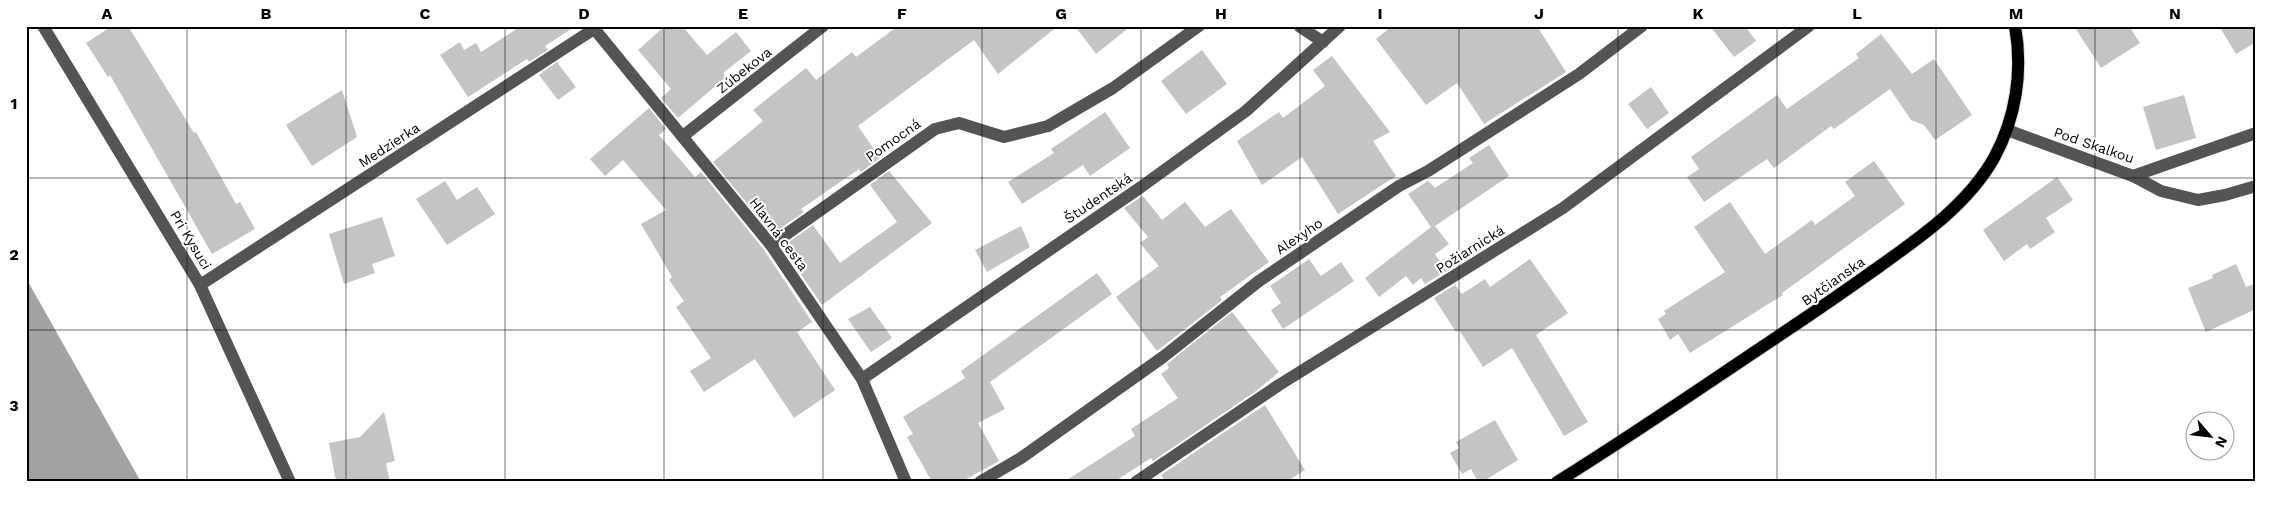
<svg xmlns="http://www.w3.org/2000/svg" width="2282" height="508" font-family="'Work Sans',sans-serif">
	<style>
		.water { fill: #a2a2a2 }
		.building { fill: #c4c4c4 }
		.lines { fill: none; stroke-linecap: round; stroke-linejoin: round }
		.major-casing { stroke: #dbdbdb; stroke-width: 14 }
		.minor { stroke: #545454; stroke-width: 12 }
		.major { stroke: #000; stroke-width: 12 }
		.grid { fill: none; stroke: #000; stroke-width: 1; stroke-opacity: 0.55 }
		.labels { text-anchor: middle; dominant-baseline: central; stroke-width: 4; stroke-linejoin: round; paint-order: stroke }
		.street-label { font-size: 14px; fill: #000; stroke: #fff }
		.neatline { fill: none; stroke: #000; stroke-width: 2 }
		.grid-label { font-size: 16px; text-anchor: middle; font-weight: bold; fill: #000 }
	</style>
	<rect width="100%" height="100%" fill="#fff"/>
	<!-- water -->
	<polygon class="water" points="26,278 141,482 26,482"/>
	<!-- building -->
	<g class="building">
		<polygon points="112,26 128,26 194,133 196,132 236,204 240,202 255,229 212,254 110,75 108,77 86,43"/>
		<polygon points="521,26 576,26 545,46 548,50 529,62 527,59 468,97 440,55 460,42 464,50 476,43 481,52"/>
		<polygon points="665,26 682,26 707,55 736,32 751,51 723,73 726,77 678,118 661,98 671,89 638,50"/>
		<polygon points="898,26 1058,26 998,74 974,40 858,126 880,158 861,172 859,169 801,209 804,212 772,234 713,162 763,121 753,110 806,68 816,80 852,52 856,57"/>
		<polygon points="1075,26 1131,26 1096,54"/>
		<polygon points="1392,26 1537,26 1566,72 1484,124 1457,83 1426,105 1376,39"/>
		<polygon points="1710,26 1745,26 1756,41 1734,57"/>
		<polygon points="2074,26 2129,26 2140,43 2101,68"/>
		<polygon points="2219,26 2256,26 2256,42 2236,54"/>
		<polygon points="1881,34 1912,74 1934,59 1972,115 1935,140 1924,125 1911,120 1890,89 1834,129 1831,126 1774,168 1767,159 1704,202 1687,177 1699,169 1691,157 1777,95 1787,109 1859,58 1856,54"/>
		<polygon points="1202,50 1227,84 1186,114 1161,81"/>
		<polygon points="1332,56 1390,132 1373,141 1396,176 1338,214 1302,157 1262,185 1237,141 1279,112 1283,118 1325,86 1313,70"/>
		<polygon points="557,62 576,87 558,100 539,75"/>
		<polygon points="1651,87 1669,113 1647,129 1628,104"/>
		<polygon points="342,90 357,137 312,166 286,125"/>
		<polygon points="2184,95 2196,138 2156,150 2143,107"/>
		<polygon points="649,108 666,129 659,135 695,177 701,172 764,250 812,322 797,332 835,390 794,418 755,359 704,392 690,371 711,358 676,307 684,301 669,280 672,277 641,224 666,210 623,160 605,176 590,159"/>
		<polygon points="1105,112 1130,148 1090,176 1083,165 1022,204 1008,182 1054,153 1051,149"/>
		<polygon points="1489,145 1509,176 1435,226 1449,244 1435,254 1446,271 1425,284 1421,278 1413,285 1406,276 1379,297 1365,278 1431,227 1408,194 1428,181 1435,188 1473,163 1469,158"/>
		<polygon points="1874,161 1905,204 1782,293 1783,295 1690,353 1678,334 1670,340 1658,319 1666,314 1664,311 1725,272 1694,227 1730,202 1765,254 1812,220 1815,225 1855,196 1845,182"/>
		<polygon points="889,171 932,223 822,305 782,247 813,225 840,263 897,222 870,185"/>
		<polygon points="1125,174 1132,183 1114,196 1108,188"/>
		<polygon points="2057,177 2073,200 2046,218 2055,232 2030,249 2027,244 2004,261 1983,230"/>
		<polygon points="445,181 457,200 477,187 495,214 447,245 416,199"/>
		<polygon points="1143,196 1162,220 1185,202 1205,227 1231,209 1269,262 1220,297 1222,300 1157,351 1116,297 1159,266 1140,243 1148,237 1124,208"/>
		<polygon points="382,217 395,256 372,264 375,273 344,284 329,234"/>
		<polygon points="1021,226 1030,247 987,272 975,250"/>
		<polygon points="1309,259 1321,276 1341,262 1354,281 1283,329 1271,310 1281,303 1270,286"/>
		<polygon points="1530,259 1568,313 1536,335 1588,422 1564,436 1512,348 1483,367 1459,330 1456,332 1434,298 1455,285 1462,294 1485,279 1490,287"/>
		<polygon points="2236,264 2246,287 2256,283 2256,309 2206,332 2188,288 2213,278 2212,275"/>
		<polygon points="1097,273 1112,294 990,382 1005,409 978,423 999,461 961,482 932,482 907,437 913,434 903,417 965,378 961,371"/>
		<polygon points="870,307 892,338 871,352 848,319"/>
		<polygon points="1232,312 1279,372 1256,391 1153,461 1151,458 1114,482 1064,482 1135,436 1131,429 1178,398 1161,374 1169,368 1167,364"/>
		<polygon points="1265,405 1305,470 1286,482 1166,482 1161,475"/>
		<polygon points="384,412 395,461 386,463 390,482 336,482 329,443 360,437"/>
		<polygon points="1495,420 1518,460 1482,482 1478,482 1471,469 1462,474 1450,453 1459,448 1456,442"/>
	</g>
	<g class="lines">
		<!-- major casing -->
		<g class="major-casing">
			<path id="major" d="M 1557,482 C 1631,436 1702,387 1774,339 C 1810,315 1845,291 1880,266 C 1922,236 1968,204 1994,158 C 2016,118 2023,71 2015,26"/>
		</g>
		<!-- minor -->
		<g class="minor">
			<polyline points="43,26 200,285 290,482"/>
			<polyline points="592,26 771,245 862,379 906,482"/>
			<polyline points="1299,26 1323,42"/>
			<polyline points="2007,130 2133,176 2161,191 2198,200 2225,195 2256,186"/>
			<polyline points="683,136 823,26"/>
			<polyline points="2133,176 2256,133"/>
			<polyline points="771,245 935,129 959,123 1004,137 1048,126 1113,88 1199,26"/>
			<polyline points="200,285 594,29"/>
			<polyline points="862,379 1141,187 1246,111 1340,26"/>
			<polyline points="980,482 1021,458 1163,357 1259,281 1399,186 1428,171 1579,74 1642,26"/>
			<polyline points="1136,482 1279,385 1563,208 1809,26"/>
		</g>
		<!-- major -->
		<use href="#major" class="major"/>
	</g>
	<!-- grid -->
	<path class="grid" d="M 187,26 L 187,482M 346,26 L 346,482M 505,26 L 505,482M 664,26 L 664,482M 823,26 L 823,482M 982,26 L 982,482M 1141,26 L 1141,482M 1300,26 L 1300,482M 1459,26 L 1459,482M 1618,26 L 1618,482M 1777,26 L 1777,482M 1936,26 L 1936,482M 2095,26 L 2095,482M 26,178 L 2256,178M 26,330 L 2256,330"/>
	<g class="labels">
		<!-- street labels -->
		<g class="street-label">
			<text transform="translate(744 70) rotate(-38)">Zúbekova</text>
			<text transform="translate(893 140) rotate(-35)">Pomocná</text>
			<text transform="translate(389 145) rotate(-33)">Medzierka</text>
			<text transform="translate(2094 145) rotate(19)">Pod Skalkou</text>
			<text transform="translate(1098 198) rotate(-34)">Študentská</text>
			<text transform="translate(779 234) rotate(53)">Hlavná cesta</text>
			<text transform="translate(1299 236) rotate(-34)">Alexyho</text>
			<text transform="translate(191 240) rotate(59)">Pri Kysuci</text>
			<text transform="translate(1470 249) rotate(-32)">Požiarnická</text>
			<text transform="translate(1833 281) rotate(-35)">Bytčianska</text>
		</g>
	</g>
	<!-- border -->
	<rect width="2282" height="508" fill="none" stroke="#ffffff" stroke-width="55"/>
	<!-- north arrow -->
	<g transform="translate(2210 436) rotate(118)"><circle r="24" fill="#ffffff" stroke="#999999"/>
	<path d="M0-4L9 19L0 12L-9 19Z" fill="#000000"/>
	<text y="-8" font-size="14" font-weight="bold" text-anchor="middle" fill="#000000">N</text>
	</g>
	<rect x="28" y="28" width="2226" height="452" class="neatline"/>
	<g class="grid-label">
		<text x="107" y="19">A</text>
		<text x="266" y="19">B</text>
		<text x="425" y="19">C</text>
		<text x="584" y="19">D</text>
		<text x="743" y="19">E</text>
		<text x="902" y="19">F</text>
		<text x="1061" y="19">G</text>
		<text x="1221" y="19">H</text>
		<text x="1380" y="19">I</text>
		<text x="1539" y="19">J</text>
		<text x="1698" y="19">K</text>
		<text x="1857" y="19">L</text>
		<text x="2016" y="19">M</text>
		<text x="2175" y="19">N</text>
		<text x="14" y="109">1</text>
		<text x="14" y="260">2</text>
		<text x="14" y="411">3</text>
	</g>
</svg>
